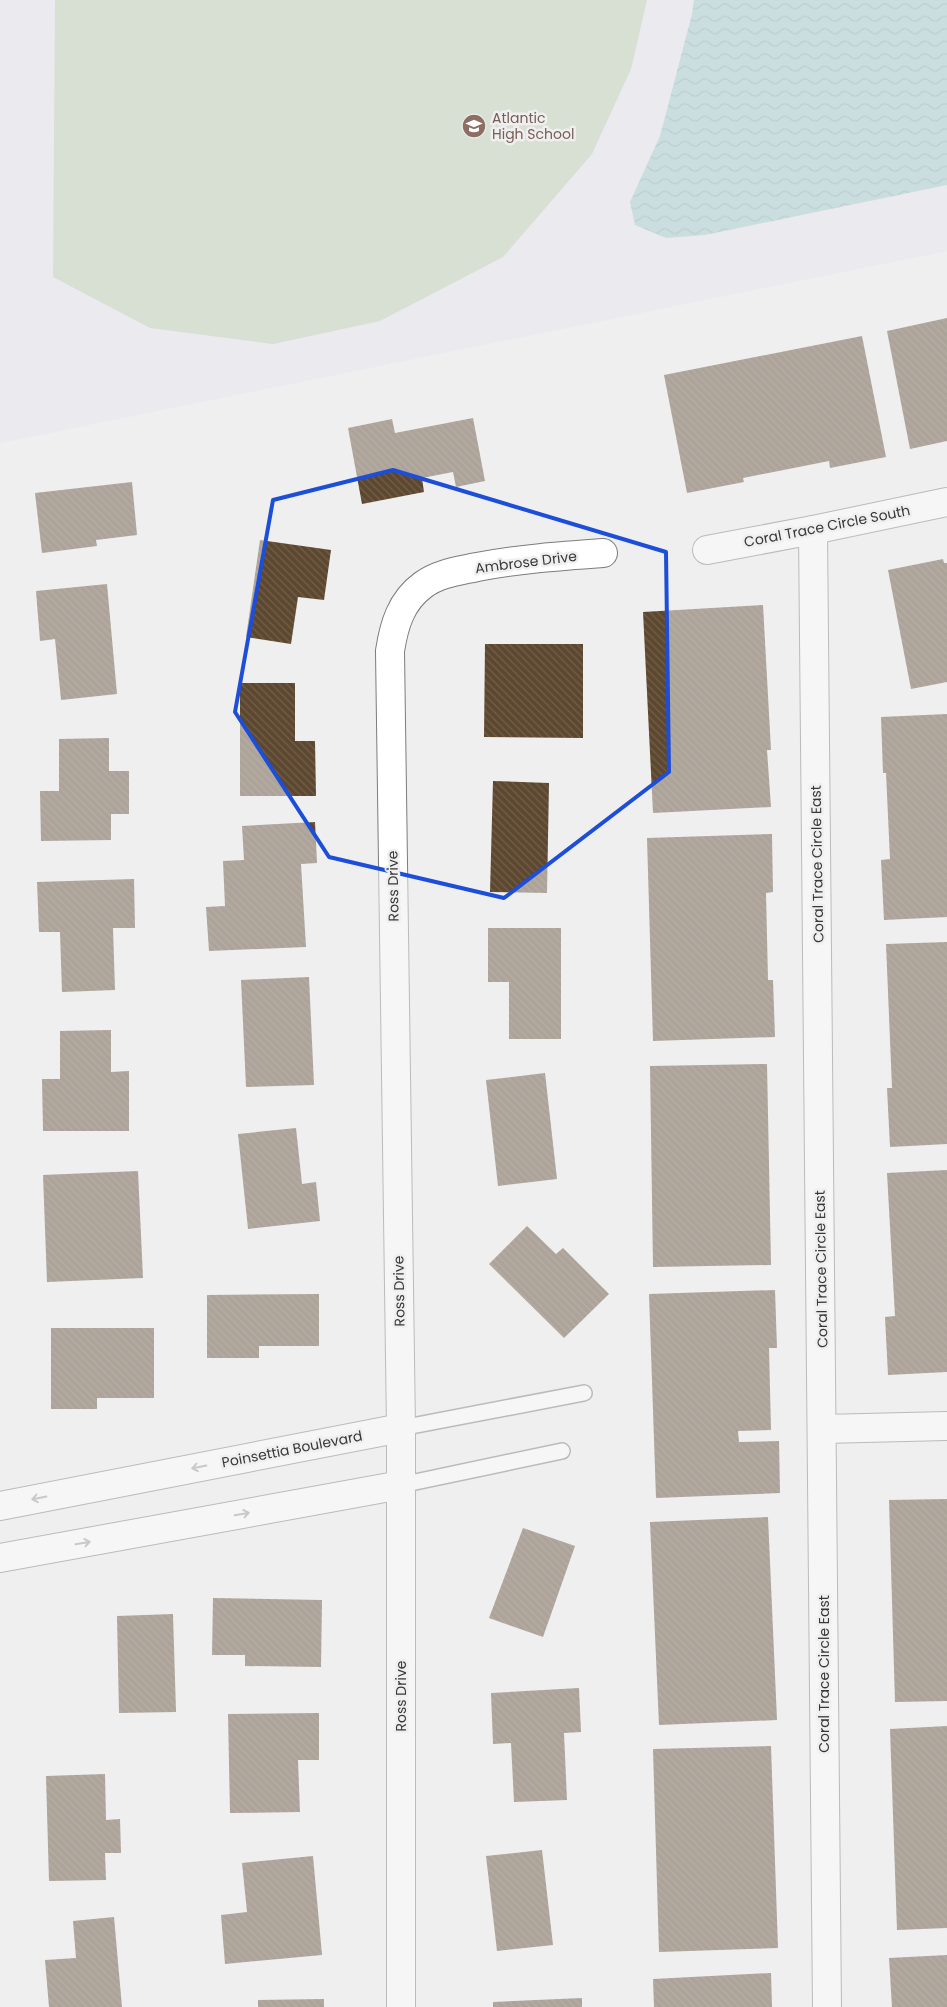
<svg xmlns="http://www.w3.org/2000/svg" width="947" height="2007" font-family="Poppins,sans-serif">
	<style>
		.built { fill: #e4e5ee }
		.garden { fill: #bccdb0 }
		.water { fill: url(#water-waves) }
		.building { fill: url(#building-back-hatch) }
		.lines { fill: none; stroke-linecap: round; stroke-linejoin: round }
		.lane-casing { stroke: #7c7c7d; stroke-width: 18 }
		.street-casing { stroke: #7c7c7d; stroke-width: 30 }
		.lane { stroke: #fff; stroke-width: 15 }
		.street { stroke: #fff; stroke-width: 28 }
		.oneway { stroke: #9b9b9b }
		.marked { fill: none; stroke: #1d4ed8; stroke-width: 4; stroke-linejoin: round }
		.labels { text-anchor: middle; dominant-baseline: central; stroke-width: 5; stroke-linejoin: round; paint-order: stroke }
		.education-label { font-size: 14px; fill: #785e54; stroke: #efeff0; text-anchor: start }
		.street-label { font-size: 14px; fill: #373737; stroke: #efeff0 }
	</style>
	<defs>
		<pattern id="water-waves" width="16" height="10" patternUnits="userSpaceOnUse" patternTransform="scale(1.25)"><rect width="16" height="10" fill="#9fcbcb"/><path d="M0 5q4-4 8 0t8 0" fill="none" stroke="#82a6a6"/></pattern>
		<pattern id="building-back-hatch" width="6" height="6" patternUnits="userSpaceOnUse" patternTransform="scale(1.25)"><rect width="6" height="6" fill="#5d472f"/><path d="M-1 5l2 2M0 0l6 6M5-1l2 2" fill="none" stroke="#71604d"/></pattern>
	</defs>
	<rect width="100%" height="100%" fill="#efeff0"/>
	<!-- built -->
	<polygon class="built" points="0,0 947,0 947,251 0,443"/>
	<!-- garden -->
	<polygon class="garden" points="55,0 647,0 631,69 592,154 503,257 380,321 273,344 150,328 53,277"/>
	<!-- water -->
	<polygon class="water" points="694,0 947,0 947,185 705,235 666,238 635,225 630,202 660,136 692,14"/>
	<!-- building -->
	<g class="building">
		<polygon points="947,318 947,441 910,449 887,331"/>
		<polygon points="862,336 886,457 830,468 829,461 743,478 744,482 687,493 664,375"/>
		<polygon points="473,418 485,481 456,487 453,472 422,478 424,492 362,504 348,428 392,419 395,433"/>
		<polygon points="132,482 137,535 96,540 97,546 42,553 35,493"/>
		<polygon points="260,540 331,550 324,600 298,597 291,644 246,637"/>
		<polygon points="943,559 944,563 947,563 947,682 911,689 888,570"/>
		<polygon points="107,584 117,694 61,700 55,639 40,641 36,591"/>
		<polygon points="763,605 771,750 767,750 771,807 653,813 643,612"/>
		<polygon points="485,644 583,644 583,738 484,737"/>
		<polygon points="240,683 295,683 295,741 315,741 316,796 240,796"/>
		<polygon points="947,714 947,917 884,920 881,860 890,859 886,773 883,773 881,717"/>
		<polygon points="109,738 109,771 129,771 129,814 111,814 111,840 41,841 40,791 59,791 59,739"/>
		<polygon points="493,781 549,783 547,893 490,892"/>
		<polygon points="315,822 317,863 301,864 306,947 209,951 206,907 225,906 223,861 244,860 242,826"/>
		<polygon points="772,834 773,892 766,893 768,980 773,980 775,1037 653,1041 647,838"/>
		<polygon points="134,879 135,928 113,928 115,990 62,992 60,932 39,932 37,882"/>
		<polygon points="488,928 561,928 561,1039 509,1039 509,982 488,982"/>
		<polygon points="947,942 947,1144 890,1147 887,1088 892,1088 886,944"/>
		<polygon points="309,977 314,1085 246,1087 241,980"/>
		<polygon points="111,1030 111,1072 129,1071 129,1131 43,1131 42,1079 60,1079 60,1031"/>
		<polygon points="767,1064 771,1265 653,1267 650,1066"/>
		<polygon points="545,1073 557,1179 498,1186 486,1080"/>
		<polygon points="296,1128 302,1184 316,1182 320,1221 248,1229 238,1134"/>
		<polygon points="947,1170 947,1372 888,1375 885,1317 895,1316 887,1173"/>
		<polygon points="138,1171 143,1278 47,1282 43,1175"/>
		<polygon points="527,1226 556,1254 563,1248 609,1294 564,1338 489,1264"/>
		<polygon points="775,1290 777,1348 769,1348 771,1430 738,1431 739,1442 779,1441 780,1493 656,1498 649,1294"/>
		<polygon points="319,1294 319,1346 259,1346 259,1358 207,1358 207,1295"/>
		<polygon points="51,1328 154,1328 154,1398 97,1398 97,1409 51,1409"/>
		<polygon points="947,1499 947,1701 895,1702 889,1500"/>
		<polygon points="768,1517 777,1720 659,1725 650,1522"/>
		<polygon points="523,1528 575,1546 543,1637 489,1618"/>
		<polygon points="213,1598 322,1600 321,1667 245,1666 245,1655 212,1655"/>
		<polygon points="173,1614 176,1712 119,1713 117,1616"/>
		<polygon points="579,1688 581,1732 564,1733 567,1800 514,1802 511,1743 493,1744 491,1693"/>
		<polygon points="319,1713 319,1760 298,1760 300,1812 230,1813 228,1714"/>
		<polygon points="947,1726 947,1928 897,1930 890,1729"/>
		<polygon points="771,1746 778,1948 659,1952 653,1749"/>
		<polygon points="105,1774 106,1820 120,1819 121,1853 105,1853 106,1880 49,1881 46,1776"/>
		<polygon points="542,1850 553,1945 497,1951 486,1856"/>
		<polygon points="313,1856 322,1955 225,1964 221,1915 247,1912 242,1863"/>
		<polygon points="114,1917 122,2007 49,2007 45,1960 76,1958 73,1921"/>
		<polygon points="947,1955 947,2007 892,2007 889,1958"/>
		<polygon points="771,1973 772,2007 654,2007 653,1979"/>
		<polygon points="582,1998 582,2007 493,2007 493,2002"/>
		<polygon points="324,1999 324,2007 258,2007 258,2000"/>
	</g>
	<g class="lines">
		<!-- lane casing -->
		<g class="lane-casing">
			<g id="lane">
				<polyline points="401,1428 584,1393"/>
				<polyline points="401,1485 562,1451"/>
			</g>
		</g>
		<!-- street casing -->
		<g class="street-casing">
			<g id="street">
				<polyline points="813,530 827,2007"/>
				<polyline points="707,550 813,530 947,502"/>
				<polyline points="823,1429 947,1426"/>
				<polyline points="0,1506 401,1428"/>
				<polyline points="0,1558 401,1485"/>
				<path d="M 401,2007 L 401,1428 L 390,651 C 394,625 401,601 423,585 C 439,573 459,571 477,567 C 519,559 561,556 603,553"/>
			</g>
		</g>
		<!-- lane -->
		<use href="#lane" class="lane"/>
		<!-- street -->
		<use href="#street" class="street"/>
	</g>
	<!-- one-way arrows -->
	<defs><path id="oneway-shaft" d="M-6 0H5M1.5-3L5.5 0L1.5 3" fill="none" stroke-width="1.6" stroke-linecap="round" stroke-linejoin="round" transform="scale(1.25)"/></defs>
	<g class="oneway">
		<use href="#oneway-shaft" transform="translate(199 1467) rotate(169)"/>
		<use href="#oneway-shaft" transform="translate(39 1498) rotate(169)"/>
		<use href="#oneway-shaft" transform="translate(242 1514) rotate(-10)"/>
		<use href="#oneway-shaft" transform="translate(83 1543) rotate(-10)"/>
	</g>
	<!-- marked area -->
	<path d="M0 0H947V2007H0ZM 393,470 L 666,552 L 669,772 L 504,898 L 329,857 L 235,712 L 273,500 Z" fill="#efeff0" fill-opacity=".55" fill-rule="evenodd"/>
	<path class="marked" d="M 393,470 L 666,552 L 669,772 L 504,898 L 329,857 L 235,712 L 273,500 Z"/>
	<!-- icons -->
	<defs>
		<g id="school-disc" transform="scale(1.25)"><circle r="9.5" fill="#8d6e63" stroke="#efeff0"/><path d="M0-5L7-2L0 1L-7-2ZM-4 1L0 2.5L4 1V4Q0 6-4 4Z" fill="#fff"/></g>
	</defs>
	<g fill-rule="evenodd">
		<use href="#school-disc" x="474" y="126"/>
	</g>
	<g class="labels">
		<!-- education labels -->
		<g class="education-label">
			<text x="492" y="118">Atlantic<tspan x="492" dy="16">High School</tspan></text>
		</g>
		<!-- street labels -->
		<g class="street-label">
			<text transform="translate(827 526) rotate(-11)">Coral Trace Circle South</text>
			<text transform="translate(526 562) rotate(-7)">Ambrose Drive</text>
			<text transform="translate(817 864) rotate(-91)">Coral Trace Circle East</text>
			<text transform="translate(393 886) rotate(-91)">Ross Drive</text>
			<text transform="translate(821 1269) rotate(-91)">Coral Trace Circle East</text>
			<text transform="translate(399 1291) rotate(-91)">Ross Drive</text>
			<text transform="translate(292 1449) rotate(-11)">Poinsettia Boulevard</text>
			<text transform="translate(824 1674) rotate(-90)">Coral Trace Circle East</text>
			<text transform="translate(401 1696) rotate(-90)">Ross Drive</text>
		</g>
	</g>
</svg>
